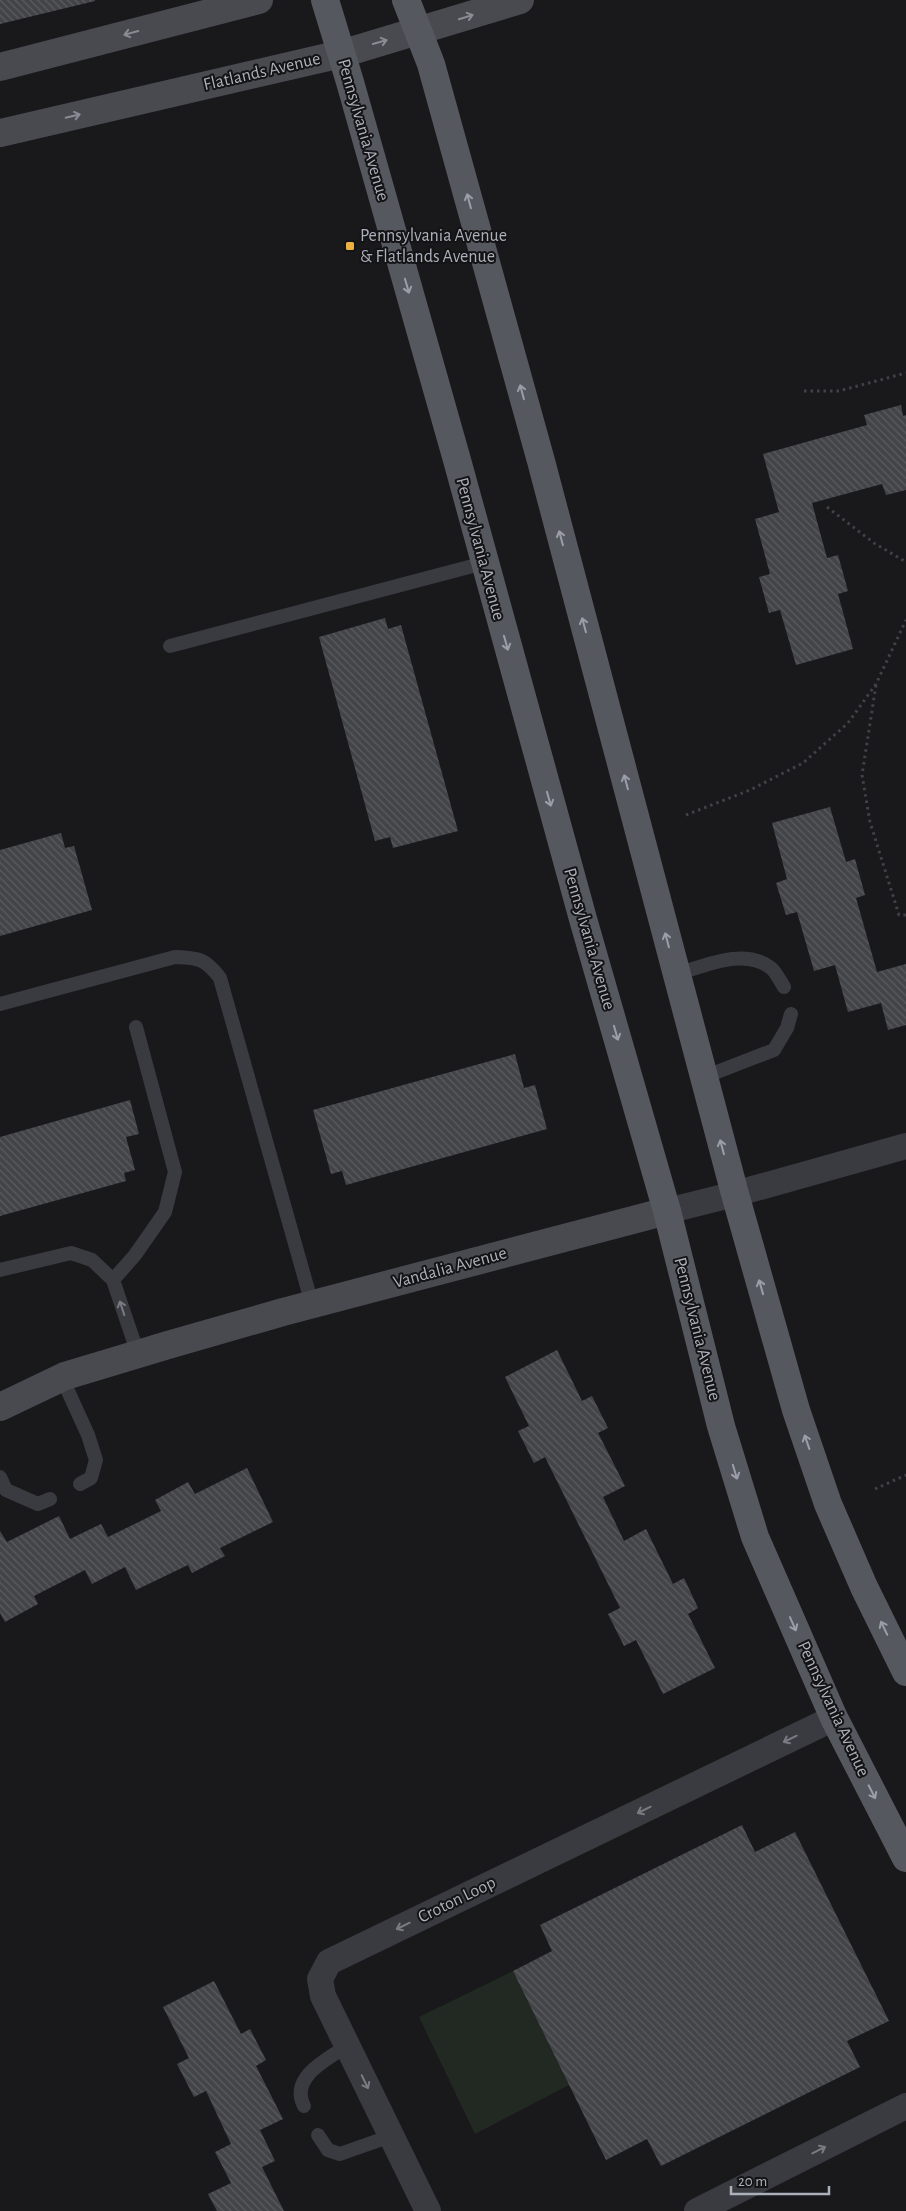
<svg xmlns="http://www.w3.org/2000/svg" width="906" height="2211" font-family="'Alegreya Sans',sans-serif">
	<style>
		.green { fill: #212922 }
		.building { fill: url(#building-back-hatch) }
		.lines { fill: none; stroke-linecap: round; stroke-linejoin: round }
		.path { stroke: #404247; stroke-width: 3; stroke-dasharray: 2.5 4; stroke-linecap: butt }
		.lane { stroke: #3a3b40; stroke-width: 14 }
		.street { stroke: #3a3b40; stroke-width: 26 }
		.secondary { stroke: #484a50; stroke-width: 28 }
		.primary { stroke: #56585f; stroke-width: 28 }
		.oneway { stroke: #898c95 }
		.oneway2 { stroke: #9b9ea8 }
		.oneway3 { stroke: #797b83 }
		.poi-dot { fill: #ecb040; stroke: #141416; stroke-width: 2 }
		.labels { text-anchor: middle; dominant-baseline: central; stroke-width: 4; stroke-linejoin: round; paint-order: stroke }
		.street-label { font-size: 18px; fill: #acb0ba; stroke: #141416 }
		.poi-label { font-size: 18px; fill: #acb0ba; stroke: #141416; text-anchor: start }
	</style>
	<defs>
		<pattern id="building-back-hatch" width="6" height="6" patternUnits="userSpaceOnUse" patternTransform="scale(1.25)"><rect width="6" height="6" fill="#434448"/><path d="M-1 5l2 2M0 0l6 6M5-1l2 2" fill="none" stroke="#5b5c60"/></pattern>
	</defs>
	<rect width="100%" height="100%" fill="#19191b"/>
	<!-- green -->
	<polygon class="green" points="513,1971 569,2085 475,2134 419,2017"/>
	<!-- building -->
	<g class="building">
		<polygon points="0,0 95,0 95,1 0,24"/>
		<polygon points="901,405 903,416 906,415 906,490 886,495 882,484 812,503 827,558 838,555 848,591 838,594 853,649 796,665 780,610 769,613 759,577 770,574 755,519 779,512 763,454 867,425 864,415"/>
		<polygon points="385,618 388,629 401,625 458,831 393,848 390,837 375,841 319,637"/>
		<polygon points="830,807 846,862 855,859 865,895 856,898 877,972 906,964 906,1025 888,1030 881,1003 848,1012 835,965 814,971 797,912 786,915 776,883 787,879 772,823"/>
		<polygon points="61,833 65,848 74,846 92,910 0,936 0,850"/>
		<polygon points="515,1054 524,1088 535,1085 547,1129 346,1185 342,1171 331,1174 313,1110"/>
		<polygon points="130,1100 139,1134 126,1137 135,1170 124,1173 126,1181 0,1216 0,1137"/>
		<polygon points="557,1350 582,1401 592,1396 608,1428 598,1433 625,1486 603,1497 624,1541 646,1529 673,1584 684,1578 698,1608 688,1614 715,1668 663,1694 636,1640 624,1646 608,1614 620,1608 545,1457 534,1463 518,1431 529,1426 505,1377"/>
		<polygon points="247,1468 273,1522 220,1548 225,1556 192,1573 188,1565 136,1590 125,1567 92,1584 85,1570 34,1596 38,1604 5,1622 0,1613 0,1531 7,1542 59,1516 70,1539 101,1524 108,1537 161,1511 155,1500 188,1482 195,1494"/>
		<polygon points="742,1825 755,1852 795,1832 889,2021 847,2041 860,2067 661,2166 647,2139 606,2160 513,1971 552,1951 540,1925"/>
		<polygon points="214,1981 241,2034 250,2029 266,2060 256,2066 283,2119 260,2130 275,2161 262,2167 284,2211 217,2211 208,2194 231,2183 215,2152 231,2144 206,2091 194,2097 177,2064 189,2058 163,2007"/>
	</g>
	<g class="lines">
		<!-- path -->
		<g class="path">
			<polyline points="804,391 839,391 906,373"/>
			<polyline points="827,507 874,543 906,562"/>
			<polyline points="876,685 862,775 870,822 899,915 906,915"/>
			<polyline points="686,815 750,790 803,763 848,723 876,684 906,620"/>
			<polyline points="875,1489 906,1475"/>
		</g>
		<!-- lane -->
		<g class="lane">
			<polyline points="170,646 484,563"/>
			<path d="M 677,974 C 705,966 744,947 771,968 C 776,972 780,981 784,987"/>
			<path d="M 0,1004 L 175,957 C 198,958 205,958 220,978 L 312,1304"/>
			<polyline points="704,1077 774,1050 787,1028 791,1014"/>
			<polyline points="0,1270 71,1253 92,1260 113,1280 138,1354"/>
			<polyline points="113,1280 135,1255 165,1212 175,1172 136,1027"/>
			<polyline points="62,1378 88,1435 96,1460 91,1478 80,1484"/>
			<polyline points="0,1477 6,1490 38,1504 50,1499"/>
			<path d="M 304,2106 C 289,2077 328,2059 347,2046"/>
			<polyline points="318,2135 328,2150 340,2154 391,2136"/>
		</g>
		<!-- street -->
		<g class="street">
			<polyline points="667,1211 735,1194 906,1146"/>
			<polyline points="428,2211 323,1996 320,1979 329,1962 834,1718"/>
			<polyline points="697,2211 906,2106"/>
		</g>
		<!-- secondary -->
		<g class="secondary">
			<polyline points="0,67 259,0"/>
			<polyline points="0,133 341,54 520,0"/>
			<polyline points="0,1407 65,1376 168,1345 283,1312 667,1211"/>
		</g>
		<!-- primary -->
		<g class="primary">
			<polyline points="325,0 350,82 457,460 583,919 667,1211 721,1426 755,1537 834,1718 906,1858"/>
			<polyline points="406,0 431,64 541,461 735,1194 796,1410 828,1504 864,1587 906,1672"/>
		</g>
	</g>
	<!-- one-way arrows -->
	<defs><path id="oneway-shaft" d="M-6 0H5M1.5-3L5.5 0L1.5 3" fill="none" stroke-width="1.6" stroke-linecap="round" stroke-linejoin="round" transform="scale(1.25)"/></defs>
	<g class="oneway">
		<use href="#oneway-shaft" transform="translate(466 17) rotate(-17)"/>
		<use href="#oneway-shaft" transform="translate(131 33) rotate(165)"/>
		<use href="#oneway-shaft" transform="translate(380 42) rotate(-16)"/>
		<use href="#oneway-shaft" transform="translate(73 116) rotate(-13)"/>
	</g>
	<g class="oneway2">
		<use href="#oneway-shaft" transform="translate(469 201) rotate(-105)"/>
		<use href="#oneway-shaft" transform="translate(407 286) rotate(74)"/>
		<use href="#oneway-shaft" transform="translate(522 392) rotate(-105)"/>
		<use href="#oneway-shaft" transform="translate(561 538) rotate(-105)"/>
		<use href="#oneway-shaft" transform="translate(584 625) rotate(-105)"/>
		<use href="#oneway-shaft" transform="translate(506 643) rotate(74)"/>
		<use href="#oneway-shaft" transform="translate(626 782) rotate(-105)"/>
		<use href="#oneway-shaft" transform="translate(549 799) rotate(74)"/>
		<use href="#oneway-shaft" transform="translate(667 940) rotate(-105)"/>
		<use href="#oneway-shaft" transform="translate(616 1033) rotate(74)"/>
		<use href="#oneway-shaft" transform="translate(722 1147) rotate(-105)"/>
		<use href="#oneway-shaft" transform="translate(761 1287) rotate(-106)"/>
		<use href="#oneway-shaft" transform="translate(807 1442) rotate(-109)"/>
		<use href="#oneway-shaft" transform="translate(735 1472) rotate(73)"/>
		<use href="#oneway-shaft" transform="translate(793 1624) rotate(66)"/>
		<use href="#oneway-shaft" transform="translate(884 1628) rotate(-116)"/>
		<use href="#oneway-shaft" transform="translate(872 1792) rotate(63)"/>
	</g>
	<g class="oneway3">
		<use href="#oneway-shaft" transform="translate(122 1308) rotate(-108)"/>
		<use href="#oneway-shaft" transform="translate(790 1739) rotate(154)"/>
		<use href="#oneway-shaft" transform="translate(644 1810) rotate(154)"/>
		<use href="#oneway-shaft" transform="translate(403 1926) rotate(154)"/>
		<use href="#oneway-shaft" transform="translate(365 2082) rotate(64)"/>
		<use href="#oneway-shaft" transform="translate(819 2150) rotate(-27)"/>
	</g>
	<!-- markers -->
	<rect class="poi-dot" x="345" y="241" width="10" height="10" rx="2.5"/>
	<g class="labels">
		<!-- street labels -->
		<g class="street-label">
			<text transform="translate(262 72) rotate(-13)">Flatlands Avenue</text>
			<text transform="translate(363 130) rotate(74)">Pennsylvania Avenue</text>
			<text transform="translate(480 549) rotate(75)">Pennsylvania Avenue</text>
			<text transform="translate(589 939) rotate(74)">Pennsylvania Avenue</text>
			<text transform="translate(450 1268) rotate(-15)">Vandalia Avenue</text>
			<text transform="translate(697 1329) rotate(76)">Pennsylvania Avenue</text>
			<text transform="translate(833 1709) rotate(65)">Pennsylvania Avenue</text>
			<text transform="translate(457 1900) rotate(-26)">Croton Loop</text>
		</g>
		<!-- poi labels -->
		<g class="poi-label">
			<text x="360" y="236">Pennsylvania Avenue<tspan x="360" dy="21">&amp; Flatlands Avenue</tspan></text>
		</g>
	</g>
	<!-- scale -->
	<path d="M731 2186v8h98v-8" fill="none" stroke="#acb0ba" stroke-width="2.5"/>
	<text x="738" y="2186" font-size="15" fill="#acb0ba" stroke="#141416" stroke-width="4" paint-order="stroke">20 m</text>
</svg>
